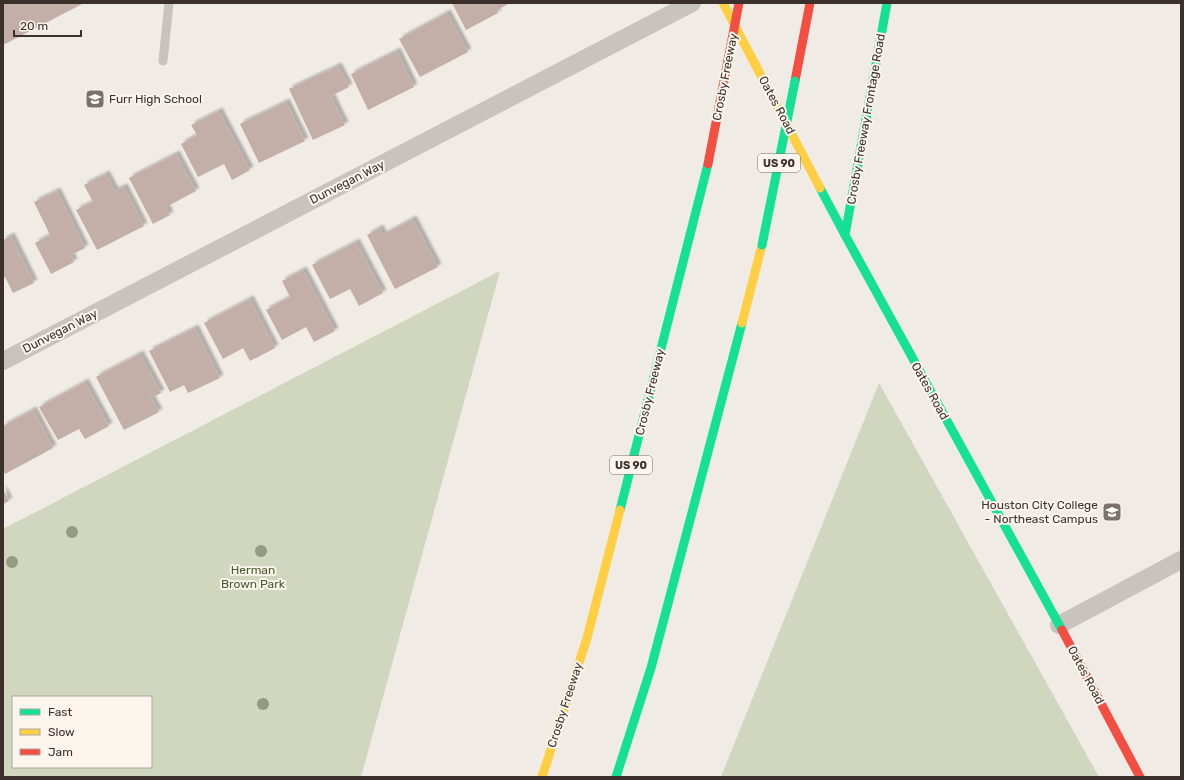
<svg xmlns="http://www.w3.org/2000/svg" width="1184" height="780" font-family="Rubik,sans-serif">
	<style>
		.green { fill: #d1d6bf; fill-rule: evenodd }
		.building { fill: #c3afa7; filter: url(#shadow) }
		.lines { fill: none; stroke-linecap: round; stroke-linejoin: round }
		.lane { stroke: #c9c3be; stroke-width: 9 }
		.street { stroke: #c9c3be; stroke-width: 18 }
		.fast { stroke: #16e098; stroke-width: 9 }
		.slow { stroke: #ffcf43; stroke-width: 9 }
		.jam { stroke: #f24e42; stroke-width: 9 }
		.fast-bridge { stroke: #16e098; stroke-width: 9 }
		.jam-bridge { stroke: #f24e42; stroke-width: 9 }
		.tree { fill: #959b80 }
		.labels { text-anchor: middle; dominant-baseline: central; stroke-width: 4; stroke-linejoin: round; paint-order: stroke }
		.shield { fill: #fbf5ee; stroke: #756b66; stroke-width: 1 }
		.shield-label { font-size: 11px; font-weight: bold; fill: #3b302b }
		.street-label { font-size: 12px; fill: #3b302b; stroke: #fbf5ee }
		.poi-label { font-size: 12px; fill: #3b302b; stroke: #fbf5ee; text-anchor: start }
		.park-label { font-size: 12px; fill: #4a5a2e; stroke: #fbf5ee }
	</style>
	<defs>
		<filter id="shadow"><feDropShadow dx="3.5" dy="-3.5" stdDeviation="1" flood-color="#0004"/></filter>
	</defs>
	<rect width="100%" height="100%" fill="#f0ebe5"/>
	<!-- green -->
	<g class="green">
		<path d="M 500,271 L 361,777 L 3,777 L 3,529 ZM 13,697 L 151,697 L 151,767 L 13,767 Z"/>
		<polygon points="879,383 1099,777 721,777"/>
	</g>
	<!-- building -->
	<g class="building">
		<polygon points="3,3 84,3 3,45"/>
		<polygon points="452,3 510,3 497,10 498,13 466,30"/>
		<polygon points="447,13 468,52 420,77 399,39"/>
		<polygon points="397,51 414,87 368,110 351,74"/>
		<polygon points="338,66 349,87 331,96 345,125 313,140 289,89"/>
		<polygon points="286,102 305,141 259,163 240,124"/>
		<polygon points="219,111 250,170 232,180 224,164 198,177 181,144 197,135 191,125"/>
		<polygon points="176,154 196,191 166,207 170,215 153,224 129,178"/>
		<polygon points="106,174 115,191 124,187 144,226 97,250 76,210 93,202 84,185"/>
		<polygon points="57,191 85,248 71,255 74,262 51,274 35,243 50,235 34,202"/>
		<polygon points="413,219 438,267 395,289 367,235 380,228 383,235"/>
		<polygon points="11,236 34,283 13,293 5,277 3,278 3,240"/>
		<polygon points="356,242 383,293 359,306 350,289 330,299 312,265"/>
		<polygon points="303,270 335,331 314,342 306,327 282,340 266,310 290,297 282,281"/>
		<polygon points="250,299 275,348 250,361 243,348 223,359 204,323"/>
		<polygon points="195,328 220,378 188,393 184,385 170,392 149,351"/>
		<polygon points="140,354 161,393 151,398 159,412 124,430 96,377"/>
		<polygon points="85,382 109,426 85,439 79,429 58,440 39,407"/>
		<polygon points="33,410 53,448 5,474 3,470 3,426"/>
		<polygon points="3,489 9,501 3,504"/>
	</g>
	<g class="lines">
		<!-- lane -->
		<polyline class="lane" points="163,61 169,3"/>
		<!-- street -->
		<g class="street">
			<polyline points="3,361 692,3"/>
			<polyline points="1059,625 1181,560"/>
		</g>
		<!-- fast -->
		<g class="fast">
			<polyline points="820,188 845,235 1062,630"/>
			<polyline points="845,235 887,3"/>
			<polyline points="620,510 708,164"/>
			<polyline points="616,777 651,668 742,323"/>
		</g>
		<!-- slow -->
		<g class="slow">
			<polyline points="723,3 820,188"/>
			<polyline points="742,323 762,245"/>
			<polyline points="542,777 587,638 620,510"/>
		</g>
		<!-- jam -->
		<g class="jam">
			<polyline points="795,81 810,3"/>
			<polyline points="1062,630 1140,777"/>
		</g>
		<!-- fast-bridge -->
		<polyline class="fast-bridge" points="762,245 795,81"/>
		<!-- jam-bridge -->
		<polyline class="jam-bridge" points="708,164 739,3"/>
	</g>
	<!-- trees -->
	<g class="tree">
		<circle cx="72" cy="532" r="6"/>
		<circle cx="261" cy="551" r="6"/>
		<circle cx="12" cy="562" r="6"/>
		<circle cx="263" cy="704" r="6"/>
	</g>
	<!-- icons -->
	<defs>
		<g id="school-square" transform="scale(1)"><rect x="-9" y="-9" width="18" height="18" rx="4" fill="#7a716c" stroke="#fbf5ee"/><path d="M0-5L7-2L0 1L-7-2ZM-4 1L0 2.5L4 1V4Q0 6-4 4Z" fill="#fff"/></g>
		<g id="university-square" transform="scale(1)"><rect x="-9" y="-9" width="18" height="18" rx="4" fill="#7a716c" stroke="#fbf5ee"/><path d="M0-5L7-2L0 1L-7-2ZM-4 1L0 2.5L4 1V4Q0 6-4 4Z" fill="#fff"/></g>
	</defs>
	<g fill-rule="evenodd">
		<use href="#school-square" x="95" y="99"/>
		<use href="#university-square" x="1112" y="512"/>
	</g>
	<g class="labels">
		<!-- shield labels -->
		<g class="shield">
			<rect x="758" y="154" width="42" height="18" rx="3"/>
			<rect x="610" y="456" width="42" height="18" rx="3"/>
		</g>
		<g class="shield-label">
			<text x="779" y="163">US 90</text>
			<text x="631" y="465">US 90</text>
		</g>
		<!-- street labels -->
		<g class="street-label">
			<text transform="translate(725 77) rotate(-79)">Crosby Freeway</text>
			<text transform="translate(777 105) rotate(62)">Oates Road</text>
			<text transform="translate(866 119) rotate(-80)">Crosby Freeway Frontage Road</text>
			<text transform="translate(347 182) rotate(-27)">Dunvegan Way</text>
			<text transform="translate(60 331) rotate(-27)">Dunvegan Way</text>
			<text transform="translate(930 391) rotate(61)">Oates Road</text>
			<text transform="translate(650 392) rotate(-76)">Crosby Freeway</text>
			<text transform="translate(1086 675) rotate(62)">Oates Road</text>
			<text transform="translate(565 705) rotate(-72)">Crosby Freeway</text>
		</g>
		<!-- poi labels -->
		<g class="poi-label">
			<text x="109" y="99">Furr High School</text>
			<text x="1098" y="505" text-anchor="end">Houston City College<tspan x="1098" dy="14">- Northeast Campus</tspan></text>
		</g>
		<!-- park labels -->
		<g class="park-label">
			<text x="253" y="570">Herman<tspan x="253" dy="14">Brown Park</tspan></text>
		</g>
	</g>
	<!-- border -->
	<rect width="1184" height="780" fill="none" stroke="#3b302b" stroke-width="8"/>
	<!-- legend -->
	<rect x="12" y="696" width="140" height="72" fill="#fbf5ee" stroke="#aea6a0"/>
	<rect x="20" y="709" width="20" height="6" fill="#16e098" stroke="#aea6a0"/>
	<text x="48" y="716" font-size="12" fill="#3b302b">Fast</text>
	<rect x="20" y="729" width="20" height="6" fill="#ffcf43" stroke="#aea6a0"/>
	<text x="48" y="736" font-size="12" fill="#3b302b">Slow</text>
	<rect x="20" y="749" width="20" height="6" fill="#f24e42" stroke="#aea6a0"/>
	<text x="48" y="756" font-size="12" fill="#3b302b">Jam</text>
	<!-- scale -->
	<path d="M14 30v6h67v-6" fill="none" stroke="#3b302b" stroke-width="2"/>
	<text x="20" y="30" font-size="12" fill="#3b302b" stroke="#fbf5ee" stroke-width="3" paint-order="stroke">20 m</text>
</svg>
